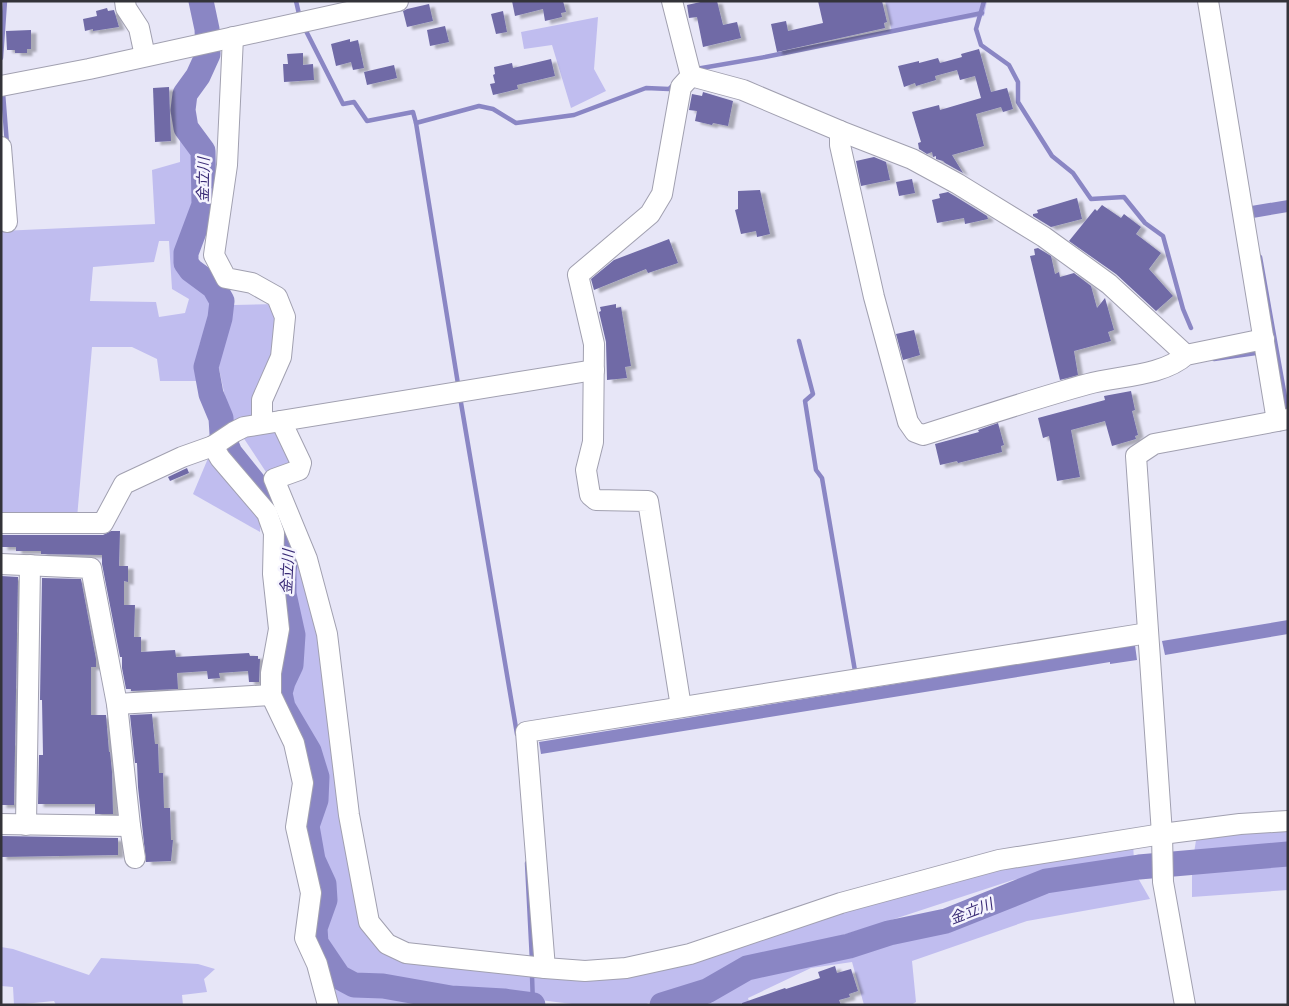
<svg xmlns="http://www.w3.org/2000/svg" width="1289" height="1006" font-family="'Space Grotesk','Noto Sans JP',sans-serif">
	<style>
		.green { fill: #c0bdef; fill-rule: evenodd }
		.water { fill: #8a86c4 }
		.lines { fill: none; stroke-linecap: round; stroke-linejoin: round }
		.stream { stroke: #8a86c4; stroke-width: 4.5 }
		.river { stroke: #8a86c4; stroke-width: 25 }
		.building { fill: #6f6aa6; filter: url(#shadow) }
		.minor-casing { stroke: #a1a0b0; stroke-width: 22 }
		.minor { stroke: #fff; stroke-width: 20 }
		.labels { text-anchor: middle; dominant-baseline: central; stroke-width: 5; stroke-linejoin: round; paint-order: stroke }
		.water-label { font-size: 15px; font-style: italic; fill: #392b76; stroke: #f5f4fe }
	</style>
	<defs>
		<filter id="shadow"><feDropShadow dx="5.5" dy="3" stdDeviation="1" flood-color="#0004"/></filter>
	</defs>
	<rect width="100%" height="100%" fill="#e7e6f7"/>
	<!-- green -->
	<g class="green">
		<polygon points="885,1 987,1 984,16 892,32"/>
		<polygon points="598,17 594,69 606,91 571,108 552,45 524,49 521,32"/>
		<path d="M 180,134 L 198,153 L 196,207 L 180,241 L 179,263 L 192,284 L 212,298 L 211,315 L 199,346 L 196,381 L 160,381 L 157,359 L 132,347 L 92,347 L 77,518 L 1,518 L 1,231 L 155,224 L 152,170 L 180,162 ZM 159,241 L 169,241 L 172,289 L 189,299 L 185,313 L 159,317 L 156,302 L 90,301 L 93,267 L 154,262 Z"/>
		<polygon points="277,304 275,352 252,399 278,427 293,468 266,472 229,416 217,359 234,305"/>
		<polygon points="209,456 261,516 260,532 193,494"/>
		<polygon points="297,546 324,634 343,810 385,949 592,978 999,865 1133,843 1134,861 1013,880 873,926 740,965 702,988 664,997 644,1005 580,1005 347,976 320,932 333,890 318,857 314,827 322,803 320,763 287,693 299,643 288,580"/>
		<polygon points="1288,828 1288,847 1194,853 1197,834"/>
		<polygon points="1288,859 1288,890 1192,897 1192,867"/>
		<polygon points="1134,871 1150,899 1027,921 912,961 916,1002 911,1005 864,1005 852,962 811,968 748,998 750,1005 688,1005 710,998 754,973 806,963 889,938 974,917 1045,888"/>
		<polygon points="1,947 13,949 89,975 101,958 198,964 215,969 204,979 207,992 182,995 183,1005 56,1005 54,1001 14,1005 13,987 1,986"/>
		<polygon points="328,988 393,993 427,1005 333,1005"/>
	</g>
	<!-- water -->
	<g class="water">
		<polygon points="1288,200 1288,212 1253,218 1251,206"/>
		<polygon points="1288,620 1288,634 1165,655 1162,641"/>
		<polygon points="1135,645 1137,660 1110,664 1110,662 541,754 539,742"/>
	</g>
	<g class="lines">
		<!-- stream -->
		<g class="stream">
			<polyline points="296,1 299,14"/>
			<polyline points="984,1 976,29 981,45 1009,65 1018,82 1018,102 1052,156 1073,173 1091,199 1124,197 1145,223 1163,236 1183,309 1191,328"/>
			<polyline points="304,27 343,104 354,102 367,121 413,112 416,123 479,106 493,109 516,123 574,115 646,88 669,89 674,84"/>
			<polyline points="1,58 5,1"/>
			<polyline points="696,69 765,57 982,13"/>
			<polyline points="3,93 7,144"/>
			<polyline points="416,123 458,384"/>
			<polyline points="1260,257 1287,408"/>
			<polyline points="799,341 813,394 805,401 816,470 822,478 855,671"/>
			<polyline points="1214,359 1256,353"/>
			<polyline points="460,397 517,734"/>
			<polyline points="527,863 532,961"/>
			<polyline points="532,975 533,1005"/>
		</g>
		<!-- river -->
		<g class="river">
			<polyline points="201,1 207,29 208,54 198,76 185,94 183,110 186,128 203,151 204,205 186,253 186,263 191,270 214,287 222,301 220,318 206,367 211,394 221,418 222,434 230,453 283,519 289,542 284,570 284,594 293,635 291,665 283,682 280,693 283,707 309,751 317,777 316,800 307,826 313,860 324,884 325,900 315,928 316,943 339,977 354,985 383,986 451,998 504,1001 533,1005"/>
			<polyline points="662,1005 707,991 747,968 849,946 889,933 946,921 1046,881 1139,867 1288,854"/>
		</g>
	</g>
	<!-- building -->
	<g class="building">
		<polygon points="512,1 563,1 566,12 561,13 562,17 545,21 543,9 515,16"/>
		<polygon points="705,1 717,1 723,25 737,22 741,38 703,47 697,17 689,18 687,5"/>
		<polygon points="818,1 882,1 887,22 884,23 885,28 777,52 771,24 786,21 788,31 823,23"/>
		<polygon points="429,4 433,21 407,27 403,11 407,9"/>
		<polygon points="107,8 108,11 114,10 119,27 93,31 93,29 85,31 83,19 97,16 96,11"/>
		<polygon points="503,11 507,32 496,34 491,14"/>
		<polygon points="445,26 449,42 430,46 427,30"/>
		<polygon points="31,30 31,49 27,49 27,53 15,53 15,50 7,50 6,31"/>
		<polygon points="350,39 350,42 358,40 364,68 353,70 351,62 336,66 331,44"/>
		<polygon points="979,49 991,92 1007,88 1013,109 1003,112 1001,107 976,114 984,146 952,155 963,173 945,163 943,161 936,159 936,156 933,157 932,152 927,154 919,149 918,143 921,142 912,112 939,105 940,110 981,98 975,76 960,80 957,70 935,76 936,80 916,86 915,83 904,87 898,66 919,61 919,63 938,58 940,63 962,57 961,54"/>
		<polygon points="303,53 303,65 313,64 314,80 284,82 283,64 288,64 287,54"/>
		<polygon points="551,59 555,76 517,85 518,89 493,95 490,84 495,83 493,75 495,74 494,67 512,63 513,68"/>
		<polygon points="394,65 397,78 367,85 364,72"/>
		<polygon points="169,87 171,141 155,142 153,88"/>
		<polygon points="703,92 733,101 728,126 713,123 712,125 695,121 697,111 689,110 692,94 702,96"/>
		<polygon points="874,157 886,162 890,180 861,186 856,161"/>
		<polygon points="912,179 915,193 899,196 896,182"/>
		<polygon points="760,190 770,234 757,237 756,231 741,234 735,210 738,209 738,191"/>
		<polygon points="948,192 987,216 988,219 965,224 964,218 937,223 932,200 940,198 939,194"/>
		<polygon points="1077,198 1082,219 1051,227 1033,216 1033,214 1038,213 1037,210"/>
		<polygon points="1102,205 1121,218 1124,214 1141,227 1136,234 1161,253 1149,269 1173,296 1156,311 1116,274 1069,241 1095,209 1097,211"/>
		<polygon points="669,239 678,263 648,273 646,269 594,290 591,279 614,260"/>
		<polygon points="1038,248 1051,256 1055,274 1059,272 1060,277 1074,273 1091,286 1097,308 1105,298 1114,330 1108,332 1111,341 1074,351 1078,375 1060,380 1030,256 1035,255 1034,249"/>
		<polygon points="616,304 616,308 621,307 631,366 625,367 627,378 607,380 606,342 599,312 601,311 600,307"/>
		<polygon points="914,330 920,355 903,360 896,334"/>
		<polygon points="1131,391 1135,410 1132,411 1138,435 1135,436 1136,439 1112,446 1105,421 1071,430 1080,477 1057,481 1049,436 1043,438 1038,418 1105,400 1104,396"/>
		<polygon points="998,423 1004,445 1001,446 1002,452 958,463 957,461 940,465 935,444 979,432 978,430"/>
		<polygon points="187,468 189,473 170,481 168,477"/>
		<polygon points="111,531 120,531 119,566 128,566 128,582 124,581 124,605 135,605 134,637 141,637 141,652 175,650 176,657 249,653 250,656 258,656 258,659 260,659 259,682 249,682 248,671 219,673 220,678 208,679 207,671 177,673 178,689 131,691 131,689 126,689 122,668 122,657 120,657 102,564 102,555 41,554 41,551 16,551 16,547 2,547 2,535 103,535"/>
		<polygon points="1,576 18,577 14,805 1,805"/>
		<polygon points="42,578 81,579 96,659 96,667 91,667 91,715 106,715 109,752 110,752 112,772 113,814 95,814 95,804 38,804 39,755 43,755 42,700 40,700"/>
		<polygon points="152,714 155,744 158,744 159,773 163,773 164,808 170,808 171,840 173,840 171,861 146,862 138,787 137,763 135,763 130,715"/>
		<polygon points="1,836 118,838 118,855 1,857"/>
		<polygon points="835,966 837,973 851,969 858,991 849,994 850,997 839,1000 841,1005 742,1005 742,1003 785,988 786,989 820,978 818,972"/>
	</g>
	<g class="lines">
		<!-- minor casing -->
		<g class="minor-casing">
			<g id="minor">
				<polyline points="125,1 126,8 139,28 145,56"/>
				<polyline points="672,1 691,76"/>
				<polyline points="1208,1 1277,421"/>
				<polyline points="233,37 227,165 214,255 226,278 252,283 277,297 285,317 281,357 262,400 262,415 264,423"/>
				<polyline points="691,76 743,90 840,131 912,159 958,184 1044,237 1109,284 1186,355"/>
				<polyline points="1,86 89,69 398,1"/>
				<path d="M 840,131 L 840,145 L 874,297 L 908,422 L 915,432 L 923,435 C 978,418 1033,399 1088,384 C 1118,376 1163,376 1186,355 L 1264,339"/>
				<polyline points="1,147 7,222"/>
				<polyline points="281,421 301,463 299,470 274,479 307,559 327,634 349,815 369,922 387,944 406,953 545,968"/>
				<polyline points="213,446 220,458 267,513 274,533 273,574 279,629 271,673 271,695 294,743 303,783 296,827 311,893 305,938 317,964 328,1005"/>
				<polyline points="1,523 103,523 124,484 182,457 213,446 234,432 244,427 594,370"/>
				<polyline points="1,564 91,568 117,704 130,826 1,824"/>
				<polyline points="1148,633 526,732 545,968 585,971 626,968 690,954 841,903 999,860 1162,834 1240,824 1288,821"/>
				<polyline points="117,704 271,695"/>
				<polyline points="681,707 648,501 596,500 590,495 586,470 593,442 594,344 578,275 650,214 662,194 681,87 691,76"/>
				<polyline points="26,825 30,565"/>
				<polyline points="130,826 135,858"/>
				<polyline points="1185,1005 1163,882 1162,834 1136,456 1154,444 1288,419"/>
			</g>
		</g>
		<!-- minor -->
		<use href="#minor" class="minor"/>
	</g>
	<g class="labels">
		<!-- water labels -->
		<g class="water-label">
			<text transform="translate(203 180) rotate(-89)">金立川</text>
			<text transform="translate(287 572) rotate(-87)">金立川</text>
			<text transform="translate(971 911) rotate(-21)">金立川</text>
		</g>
	</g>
	<!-- border -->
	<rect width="1289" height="1006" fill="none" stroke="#333339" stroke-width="5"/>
</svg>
